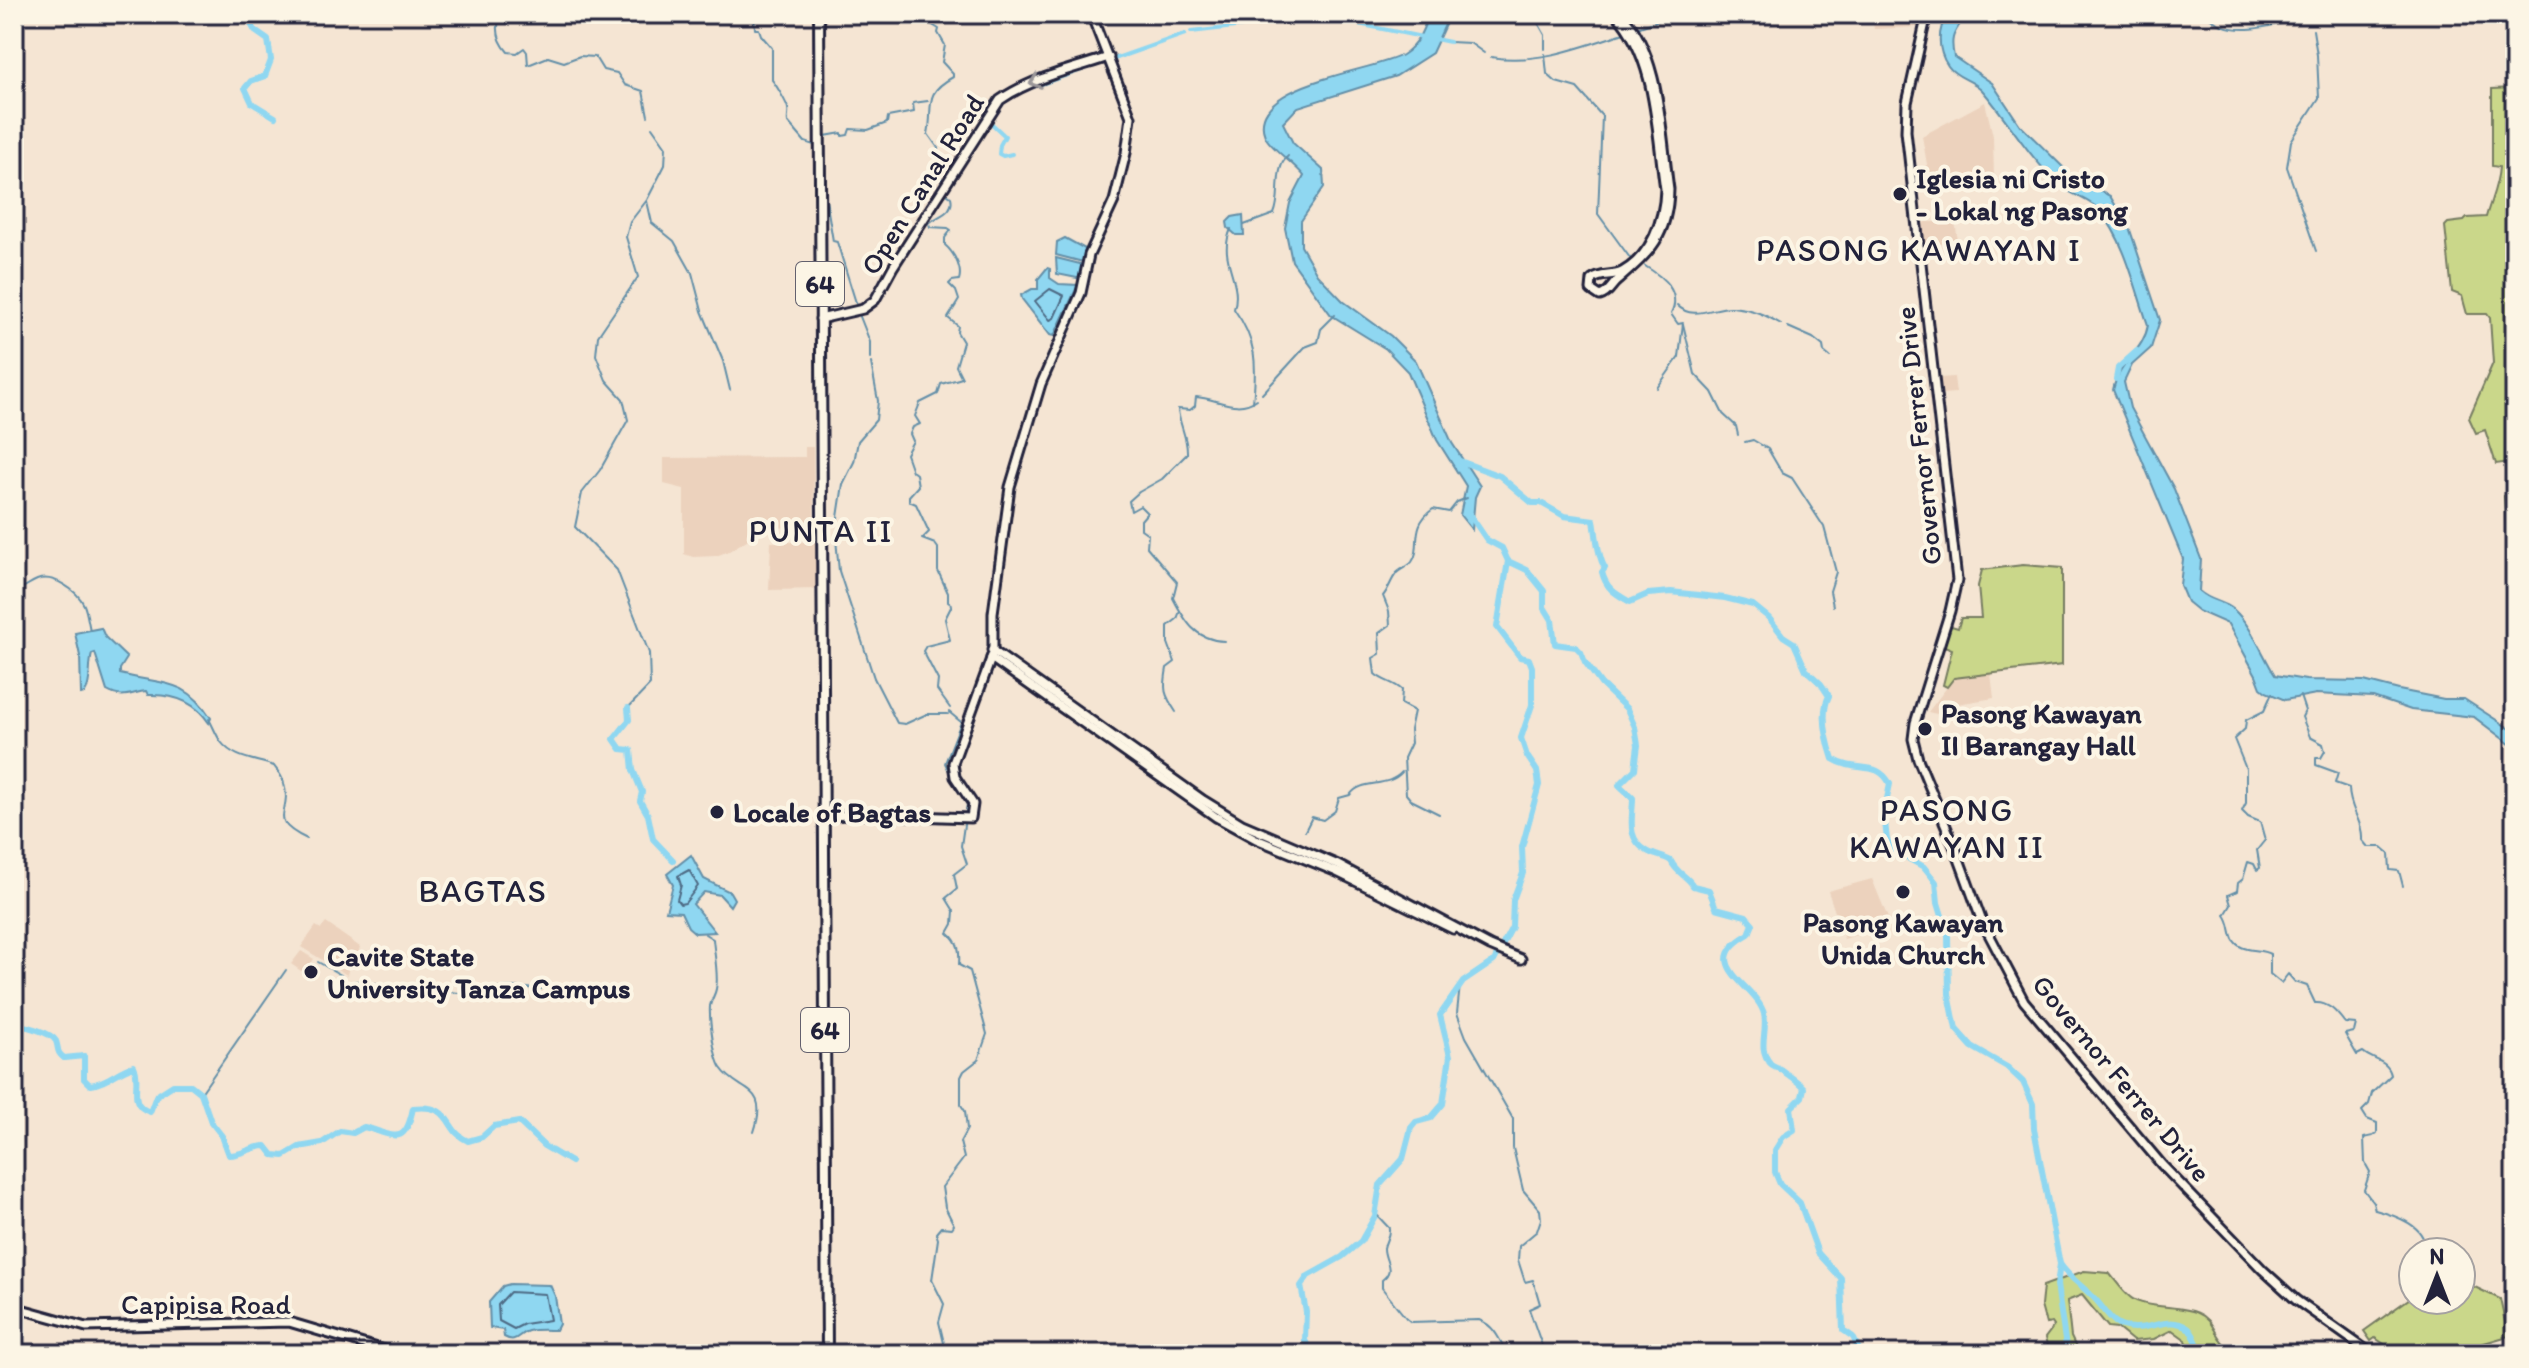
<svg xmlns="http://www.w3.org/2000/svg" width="2529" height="1368" font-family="Itim,sans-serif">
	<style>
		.built { fill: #ecd2bd }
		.green { fill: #cad78a; stroke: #767c62; stroke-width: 2 }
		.water { fill: #8fd7f1; stroke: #638fa8; stroke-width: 2 }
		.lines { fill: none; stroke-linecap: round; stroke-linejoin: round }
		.shore { stroke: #4e6a84; stroke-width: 2 }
		.stream { stroke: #638fa8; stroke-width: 2 }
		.canal { stroke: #8fd7f1; stroke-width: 4 }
		.river { stroke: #8fd7f1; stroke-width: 6 }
		.secondary-casing { stroke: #22223b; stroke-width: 13 }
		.primary-casing { stroke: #22223b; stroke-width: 14 }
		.secondary { stroke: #fcf5e5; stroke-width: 7 }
		.primary { stroke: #fcf5e5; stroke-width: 8 }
		.oneway { stroke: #9a9698 }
		.poi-dot { fill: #22223b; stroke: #fcf5e5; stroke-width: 3 }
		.labels { text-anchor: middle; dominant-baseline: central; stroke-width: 8; stroke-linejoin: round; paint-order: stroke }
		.shield { fill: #fcf5e5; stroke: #63616e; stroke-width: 2 }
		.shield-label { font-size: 26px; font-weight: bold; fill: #22223b }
		.poi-label { font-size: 28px; font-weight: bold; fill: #22223b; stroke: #fcf5e5; text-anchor: start }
		.street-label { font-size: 28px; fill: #22223b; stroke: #fcf5e5 }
		.quarter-label { font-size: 32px; letter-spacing: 2px; fill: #22223b; stroke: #fcf5e5 }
	</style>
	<rect width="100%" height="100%" fill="#f5e5d3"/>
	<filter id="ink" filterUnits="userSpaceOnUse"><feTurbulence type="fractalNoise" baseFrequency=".0125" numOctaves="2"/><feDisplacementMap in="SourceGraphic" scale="16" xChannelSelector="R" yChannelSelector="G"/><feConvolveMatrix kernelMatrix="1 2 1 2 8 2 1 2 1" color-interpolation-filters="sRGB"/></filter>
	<g filter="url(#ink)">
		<!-- built -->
		<g class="built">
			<polygon points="1872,14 1923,14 1920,27 1874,29"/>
			<polygon points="1985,102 1993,136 1994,180 1931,187 1922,136"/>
			<polygon points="1926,222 1955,222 1958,241 1922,247 1919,224"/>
			<polygon points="1954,377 1956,393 1941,394 1939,378"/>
			<polygon points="805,447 813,447 814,517 810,524 763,530 729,551 716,556 693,557 684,554 684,489 664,484 664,458 805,457"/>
			<polygon points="771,542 818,542 819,589 769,590"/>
			<polygon points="1991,674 1994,698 1945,706 1937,714 1928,712 1954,678"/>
			<polygon points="1872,879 1890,923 1844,939 1828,891"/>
			<polygon points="326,923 360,947 357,957 351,955 347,975 301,947 316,926 321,929"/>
			<polygon points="301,951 314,959 304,973 291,964"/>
		</g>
		<!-- green -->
		<g class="green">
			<path d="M 2515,88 L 2515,263 L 2510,264 L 2508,268 L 2514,279 L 2513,304 L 2509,306 L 2511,314 L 2515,314 L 2515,574 L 2507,540 L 2504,496 L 2513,492 L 2509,477 L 2514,475 L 2510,462 L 2496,464 L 2485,430 L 2476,433 L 2469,418 L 2493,363 L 2490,318 L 2487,314 L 2467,314 L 2462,296 L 2452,292 L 2445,226 L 2448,223 L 2464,221 L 2467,218 L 2486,217 C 2491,199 2498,185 2499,167 L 2492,166 L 2492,89 Z"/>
			<polygon points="2023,565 2062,568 2062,665 1954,678 1947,687 1943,685 1952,649 1942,645 1948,625 1958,628 1961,618 1981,618 1978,586 1982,570"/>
			<path d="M 2084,1271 L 2109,1273 C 2116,1281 2122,1291 2130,1297 C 2143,1309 2181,1305 2198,1313 C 2220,1322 2210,1344 2243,1354 L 2190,1354 L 2186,1340 L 2172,1330 L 2154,1339 L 2133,1341 L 2117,1328 L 2108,1327 L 2082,1295 L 2067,1301 L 2071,1337 L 2079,1354 L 2049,1354 L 2045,1338 L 2054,1326 L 2052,1323 L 2046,1324 L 2041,1306 L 2043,1286 Z"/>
			<polygon points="2462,1281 2500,1299 2508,1336 2474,1346 2466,1353 2465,1349 2449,1354 2390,1354 2384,1344 2375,1338 2371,1341 2364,1331 2413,1296 2413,1300 2461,1300"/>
		</g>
		<!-- water -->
		<g class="water">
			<path d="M 1429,14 L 1450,14 L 1432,53 L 1396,76 L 1298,107 L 1283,123 L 1293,143 L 1323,170 L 1324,187 L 1301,221 L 1301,246 L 1317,274 L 1343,301 L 1391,336 L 1416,361 L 1452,443 L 1480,486 L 1475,497 L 1472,530 L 1460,515 L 1466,486 L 1437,440 L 1408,372 L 1386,349 L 1331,315 L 1292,261 L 1285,228 L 1290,203 L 1304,176 C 1295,164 1269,147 1265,136 C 1244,83 1376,71 1402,55 C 1418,45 1423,30 1429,14 Z"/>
			<path d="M 1948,14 L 1966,14 C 1956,33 1949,33 1954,57 L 1992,83 L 2020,125 L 2071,175 L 2110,196 L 2130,230 L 2160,320 L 2151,348 L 2132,365 L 2124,382 L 2130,408 L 2174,489 L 2201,559 L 2199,591 C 2211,602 2224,601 2233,609 C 2252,626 2262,654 2275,675 L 2306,680 L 2364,681 L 2399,690 L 2444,699 L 2464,699 L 2515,732 L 2515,748 L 2474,717 L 2411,710 L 2373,697 L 2316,694 L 2285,700 L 2266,692 L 2261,688 L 2256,675 L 2228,624 L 2198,611 L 2187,602 L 2180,585 L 2183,559 L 2113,390 C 2118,363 2144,351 2148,325 C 2135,288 2126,243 2101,212 C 2092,200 2072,196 2060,185 C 2029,158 2009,121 1982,90 C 1973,80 1956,78 1948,66 C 1937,50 1937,29 1948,14 Z"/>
			<path d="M 2218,14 L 2276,14 C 2256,18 2236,28 2218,14 Z"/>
			<polygon points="1243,215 1244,235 1236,235 1228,228 1227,222 1232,217"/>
			<polygon points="1065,238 1087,250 1083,262 1056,255 1057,242"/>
			<polygon points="1056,258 1084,265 1082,279 1057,274"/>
			<polygon points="1047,268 1050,269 1050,278 1059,284 1078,285 1054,336 1050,335 1022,299 1021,295 1032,289 1038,289 1038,279"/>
			<path d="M 101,628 L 105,637 L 127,658 L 120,669 L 120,674 C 162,685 185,677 211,718 L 209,723 C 195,701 173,694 148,695 L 146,691 C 131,693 123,700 107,691 L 95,653 L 92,654 C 88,667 92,682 85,693 L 81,694 L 80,656 L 75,633 Z"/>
			<polygon points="691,855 704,879 730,892 734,899 730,906 720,895 704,892 693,904 715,932 695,933 688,927 681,912 666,911 673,885 667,874"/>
			<path d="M 510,1284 L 550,1285 L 555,1296 L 559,1324 L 556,1330 C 547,1330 537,1329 528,1331 C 517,1334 517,1344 504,1337 L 503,1330 L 490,1328 L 489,1302 L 503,1286 Z"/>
		</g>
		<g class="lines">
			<!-- shore -->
			<g class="shore">
				<polygon points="1050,289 1064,296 1054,318 1050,320 1035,301"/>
				<polygon points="689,870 698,886 685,903 680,904 677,900 681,885 678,876"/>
				<polygon points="510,1292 545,1294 550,1320 524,1324 514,1329 499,1321 498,1305"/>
			</g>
			<!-- stream -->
			<g class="stream">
				<path d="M 501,14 C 495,28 498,41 508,52 L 517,53 L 524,48 L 527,52 L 528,65 L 548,57 L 564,62 L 580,56 L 595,57 L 603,70 L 617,73 L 625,85 L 643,91 L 648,116"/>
				<path d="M 754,14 L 755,29 L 759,29 L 761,35 L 772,48 L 772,80 C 775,83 788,105 788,109 C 789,114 787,118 788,122 L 805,142 L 817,146"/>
				<path d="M 928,14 L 929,23 L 939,29 L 938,33 L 945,45 L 942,62 L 953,74 L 953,77 C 922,94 934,105 928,134 L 938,148 L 936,170 L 944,183"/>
				<polyline points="1533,14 1545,35 1545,49"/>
				<path d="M 2207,14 C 2231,44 2285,21 2317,14"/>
				<polyline points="1654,22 1675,14"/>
				<polyline points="1637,28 1651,23"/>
				<polyline points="2313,30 2317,55 2319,98 2291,141 2287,167 2316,251"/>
				<polyline points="1450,42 1470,43 1484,53"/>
				<polyline points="1545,54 1547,74 1556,82 1577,88 1602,116 1598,214 1630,258"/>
				<path d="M 1491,57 C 1537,65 1584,46 1627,32"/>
				<polyline points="825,136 842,133 842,136 848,135 850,129 868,130 887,123 888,117 914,112 913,103 928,101"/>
				<path d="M 945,193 L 951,197 C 955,212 939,215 929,223 L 930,227 L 948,228 L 951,230 L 945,238 L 945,245 C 953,252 963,268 959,280 L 952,281 L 949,284 L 956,291 L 959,300 L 948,318 L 958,326 L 957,332 L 963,342 L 956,366 L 962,378 L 941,384 L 938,394 L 920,403 L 915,416 L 920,424 L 913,427 L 910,434 L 913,441 L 906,454 L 912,471 L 916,474 L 918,486 L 909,496 L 909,501 L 916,504 L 929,532 L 922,539 L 935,544 L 938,548 L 938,571 L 948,593 L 948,602 L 952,605 L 945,619 L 950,640 L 926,646 L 923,651 L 938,680 L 937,690 L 950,708"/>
				<polyline points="823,198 826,199 833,241 837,242 857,306"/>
				<polyline points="647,201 652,223 674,241 692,273 702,311 723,361 730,390"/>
				<path d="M 1244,225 L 1274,214 C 1282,197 1273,169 1288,156"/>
				<path d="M 1231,229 C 1217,260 1243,280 1234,309 C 1257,341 1257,364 1253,402"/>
				<path d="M 1645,266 C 1663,277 1682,292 1671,314 L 1678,324 L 1683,323 L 1679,357 L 1657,388"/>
				<path d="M 1677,305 C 1693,322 1714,306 1732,307 C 1752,309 1764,314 1781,324"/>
				<polyline points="859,314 870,342 870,358"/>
				<polyline points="1683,324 1695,374 1712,392 1723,414 1736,426 1738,435"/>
				<polyline points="1788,327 1813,338 1823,346 1824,352 1830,357"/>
				<polyline points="1262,394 1305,347 1318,342 1321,329 1335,315"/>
				<polyline points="1745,442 1753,440 1768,449 1782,473 1792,478 1824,527 1836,572 1830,591 1833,606"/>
				<polyline points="837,524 843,484 854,462 858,441 876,420 878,401 871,363"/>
				<polyline points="836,539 839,571 874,678 897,723 905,724 927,714 948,714"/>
				<path d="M 14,590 C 25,589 27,584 37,580 C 53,574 77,590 84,605 C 87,612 88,622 90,630"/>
				<path d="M 1224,641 C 1195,640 1185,621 1173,598 L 1177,582 L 1147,547 L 1148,534 L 1141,529 L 1141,520 L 1147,513 L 1140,506 L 1131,511 L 1129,501 L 1139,492 L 1162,479 L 1187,454 C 1188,438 1179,425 1178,409 L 1190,410 L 1195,406 L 1196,397 C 1217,398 1237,414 1257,399"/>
				<path d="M 2272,693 L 2264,711 L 2246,720 L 2245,729 L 2234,739 L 2246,769 L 2246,803 L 2242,811 L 2248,817 L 2260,822 L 2265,840 L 2257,850 L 2260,868 L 2257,870 L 2254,864 L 2248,862 L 2243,879 L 2238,883 L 2237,891 L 2228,895 L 2231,905 L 2225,915 C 2231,923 2229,930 2233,939 C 2240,953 2259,948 2270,954 L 2270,974 L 2281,983 L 2288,974 L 2295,982 L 2307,986 L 2315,1003 C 2329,1002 2337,1013 2345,1023 L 2356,1024 L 2354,1032 L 2345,1034 L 2357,1055 L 2363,1052 C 2373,1061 2388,1060 2391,1075 L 2372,1093 L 2369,1104 L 2362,1111 L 2367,1119 L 2377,1123 L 2377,1133 L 2373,1136 L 2364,1138 L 2365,1163 L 2370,1172 L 2364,1190 L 2373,1202 L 2375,1210 C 2394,1215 2430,1226 2424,1252"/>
				<path d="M 2300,696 L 2305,711 L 2302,717 L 2310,737 L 2323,744 L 2325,751 L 2321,758 L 2316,758 L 2316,765 L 2338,773 L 2335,783 L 2349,788 C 2349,810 2363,820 2362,840 L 2368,847 L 2381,847 L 2389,854 L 2390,870 L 2399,871 L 2403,886"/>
				<polyline points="628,708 650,685 649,653 617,570 575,527 582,493 600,470 628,420 623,399 606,380 596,355 598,336 638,277 626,237 630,222 647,200 665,165 666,147 652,127"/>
				<polyline points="949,712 961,722 945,763 952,777"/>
				<path d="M 1176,712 C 1164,694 1163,690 1167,668 L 1175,662 L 1168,643 L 1168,626 L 1177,619 L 1180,611"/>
				<path d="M 209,719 C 213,726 216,735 221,742 C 234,759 255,759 274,766 C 278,772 283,777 284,784 C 293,813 265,819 307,839"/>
				<path d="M 1439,814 L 1411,800 L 1406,794 L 1404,758 L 1411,743 L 1410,730 L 1414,711 L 1401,704 L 1402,690 C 1394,682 1384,682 1375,674 L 1373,658 L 1380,654 L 1379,633 L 1390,625 L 1389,611 L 1383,596 C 1389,589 1391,580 1396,574 C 1399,569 1408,567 1412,562 C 1423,547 1408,527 1433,509 L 1449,512 L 1457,502 L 1467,498"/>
				<path d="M 1305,831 L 1312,817 L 1323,820 L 1335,811 L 1339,798 L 1350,795 C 1362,778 1387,789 1402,772"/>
				<path d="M 705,934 L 713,939 C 714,952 719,977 716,989 C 715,995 711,1000 710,1006 C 709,1019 714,1058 721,1068 C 739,1094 770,1084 754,1132"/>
				<polyline points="318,962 341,975"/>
				<polyline points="355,981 459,993 509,987 541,989"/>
				<polyline points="1460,985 1457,1013 1466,1037 1513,1119 1513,1148 1523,1190 1540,1210 1541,1219 1537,1231 1519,1246 1518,1260 1525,1282 1533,1280 1540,1304 1529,1309 1545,1354"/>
				<polyline points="201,1093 286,970"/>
				<path d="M 1375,1213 L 1389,1228 C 1390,1236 1385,1241 1384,1248 C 1384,1262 1396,1269 1382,1280 L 1382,1288 L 1406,1318 L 1411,1322 L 1479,1320 C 1494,1325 1500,1340 1507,1354"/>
				<path d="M 936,1354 L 944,1343 L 939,1322 L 944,1304 L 932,1280 L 938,1239 L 936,1233 L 941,1227 L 952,1228 L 954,1225 L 945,1207 L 942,1187 L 964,1158 L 960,1142 L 967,1129 L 965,1111 L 961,1105 L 961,1077 L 964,1071 L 978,1060 L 987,1034 L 970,971 L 959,965 C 960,951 959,942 948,933 L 953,924 L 954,911 L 946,898 L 957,889 L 954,874 L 967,864 L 961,846 L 967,804 L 955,783"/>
			</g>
			<!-- canal -->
			<g class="canal">
				<polyline points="1358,24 1422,37"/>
				<polyline points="1191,32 1324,17"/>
				<polyline points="1435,39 1450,42"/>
				<polyline points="1114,59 1185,34"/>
				<polyline points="1021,91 1096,65"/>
				<polyline points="994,114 991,123 1005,136 1000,145 999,154 1003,156 1012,154"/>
			</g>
			<!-- river -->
			<g class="river">
				<polyline points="245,14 255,31 268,40 271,60 265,76 251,81 245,88 252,103 275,117"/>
				<polyline points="2116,379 2118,368 2137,351"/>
				<path d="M 1460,461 L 1500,476 L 1532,503 L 1541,503 L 1564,516 L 1594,520 C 1596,533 1598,558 1605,568 L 1602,572 C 1606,589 1616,594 1630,602 L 1648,594 L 1671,592 L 1725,598 L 1753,605 L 1769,618 L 1783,636 L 1794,643 L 1806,670 L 1821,684 L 1829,696 C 1820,713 1827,741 1833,759 C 1857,774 1877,759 1890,784 L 1884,813 L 1887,840 L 1893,850 L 1924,867 L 1936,882 L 1938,903 L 1948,935 L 1949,994 L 1956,1029 L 1972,1047 L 2007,1067 L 2023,1082 L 2033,1104 L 2034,1129 L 2060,1264 C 2070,1279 2084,1287 2096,1300 C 2108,1313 2112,1327 2134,1328 C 2153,1329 2170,1315 2188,1328 C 2195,1333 2196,1346 2204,1354"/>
				<path d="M 1508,561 L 1527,570 L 1544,591 L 1544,607 L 1552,620 L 1555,644 L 1576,647 L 1581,652 L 1585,662 L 1601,684 L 1627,709 L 1635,727 L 1638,745 L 1635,769 L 1619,785 L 1633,798 C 1633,818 1625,838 1647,851 C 1655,856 1663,856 1671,861 C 1677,874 1688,876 1693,886 L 1709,890 L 1716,908 L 1746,916 L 1753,924 L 1749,934 C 1695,964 1757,985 1764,1014 C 1768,1031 1757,1048 1770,1063 C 1773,1067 1777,1066 1780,1069 C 1788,1075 1798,1081 1804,1088 L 1802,1097 L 1791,1108 L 1794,1130 L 1783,1137 L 1775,1150 L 1775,1172 L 1780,1184 L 1800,1203 L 1818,1253 L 1841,1278 L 1843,1330 L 1853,1337 L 1861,1354"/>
				<polyline points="628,708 629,720 614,739 621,749 631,750 633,770 642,792 640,801 648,815 653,839 673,860"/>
				<path d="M 14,1024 C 25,1026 51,1032 56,1041 C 59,1049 56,1052 64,1058 L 84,1056 L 84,1079 L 90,1085 C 108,1083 118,1070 134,1066 C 142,1083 126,1104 150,1112 L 156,1096 L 173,1085 L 191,1085 L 201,1093 L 211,1122 L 222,1136 L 229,1155 C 243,1155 252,1146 266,1146 L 273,1155 L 284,1156 L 299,1147 L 322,1143 L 340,1131 L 353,1133 L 364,1127 C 394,1135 405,1148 413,1108 C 454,1103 444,1131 468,1141 L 482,1137 L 494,1126 L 519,1122 L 544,1146 L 571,1162"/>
				<polyline points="2060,1264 2057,1285 2067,1354"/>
				<polyline points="1311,1354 1305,1340 1306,1312 1301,1286 1308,1276 1342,1257 1361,1241 1375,1216 1380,1185 1403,1159 1411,1128 1416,1122 1431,1118 1443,1104 1450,1056 1440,1015 1463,982 1494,961 1512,927 1513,900 1523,873 1522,847 1539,785 1537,771 1527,756 1521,738 1532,705 1532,667 1529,659 1520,657 1497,627 1508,561 1502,548 1487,540 1470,515"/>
			</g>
			<!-- secondary casing -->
			<g class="secondary-casing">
				<g id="secondary">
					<path d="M 1616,14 C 1657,60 1656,130 1665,189 C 1664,221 1651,256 1622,272 C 1611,277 1601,273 1592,280 L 1591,290 L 1600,296 C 1610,293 1610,286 1618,280 C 1651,251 1668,236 1669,189 C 1661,135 1661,54 1621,14"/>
					<polyline points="1927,14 1907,103 1906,131 1957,580 1950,611 1915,723 1913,739 1918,759 1955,848 1981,919 2024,1001 2162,1165 2263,1270 2296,1300 2372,1354"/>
					<path d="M 820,319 L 863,309 L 875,300 L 893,267 L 1000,100 C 1032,78 1072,69 1109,57"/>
					<polyline points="992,650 1203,800 1242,824 1338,865 1490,946 1521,959"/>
					<polyline points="991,658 1216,817 1256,839 1337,872 1453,929"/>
					<polyline points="823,817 857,814 971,818 973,804 955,777 953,763 993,653 993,613 1010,487 1041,384 1081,293 1089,255 1114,201 1126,153 1131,117 1091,14"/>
					<polyline points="14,1307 86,1327 289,1322 397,1354"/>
				</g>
			</g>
			<!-- primary casing -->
			<g class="primary-casing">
				<polyline id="primary" points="819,14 827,1354"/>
			</g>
			<!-- secondary -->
			<use href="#secondary" class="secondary"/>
			<!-- primary -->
			<use href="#primary" class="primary"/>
		</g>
		<!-- one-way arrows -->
		<defs><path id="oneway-chevron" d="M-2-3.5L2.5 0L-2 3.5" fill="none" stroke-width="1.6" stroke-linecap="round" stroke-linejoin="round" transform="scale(2)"/></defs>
		<use class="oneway" href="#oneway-chevron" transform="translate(1035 82) rotate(160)"/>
	</g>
	<!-- markers -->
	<g class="poi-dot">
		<circle cx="1900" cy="194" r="8"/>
		<circle cx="1925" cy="729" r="8"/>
		<circle cx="717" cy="812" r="8"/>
		<circle cx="1903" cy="892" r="8"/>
		<circle cx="311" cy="972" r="8"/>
	</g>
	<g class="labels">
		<!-- shield labels -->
		<g class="shield">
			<rect x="796" y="262" width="48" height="44" rx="6"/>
			<rect x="801" y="1008" width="48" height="44" rx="6"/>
		</g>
		<g class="shield-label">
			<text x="820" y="284">64</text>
			<text x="825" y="1030">64</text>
		</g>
		<!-- poi labels -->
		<g class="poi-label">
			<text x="1916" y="178">Iglesia ni Cristo<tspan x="1916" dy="32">- Lokal ng Pasong</tspan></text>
			<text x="1941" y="713">Pasong Kawayan<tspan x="1941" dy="32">II Barangay Hall</tspan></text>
			<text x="733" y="812">Locale of Bagtas</text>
			<text x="1903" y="922" text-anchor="middle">Pasong Kawayan<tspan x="1903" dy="32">Unida Church</tspan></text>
			<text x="327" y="956">Cavite State<tspan x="327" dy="32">University Tanza Campus</tspan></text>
		</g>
		<!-- street labels -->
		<g class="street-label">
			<text transform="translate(922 184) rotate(-58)">Open Canal Road</text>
			<text transform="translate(1918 436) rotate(-96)">Governor Ferrer Drive</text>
			<text transform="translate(2122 1078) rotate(50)">Governor Ferrer Drive</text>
			<text x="206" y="1304">Capipisa Road</text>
		</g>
		<!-- quarter labels -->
		<g class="quarter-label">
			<text x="1919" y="250">PASONG KAWAYAN I</text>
			<text x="821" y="531">PUNTA II</text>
			<text x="1947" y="810">PASONG<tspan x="1947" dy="37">KAWAYAN II</tspan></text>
			<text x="483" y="891">BAGTAS</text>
		</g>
	</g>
	<!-- margin -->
	<rect width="2529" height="1368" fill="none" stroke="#fcf5e5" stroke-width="48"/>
	<rect x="24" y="24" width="2481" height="1320" fill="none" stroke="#22223b" stroke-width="3" filter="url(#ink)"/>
	<!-- north arrow -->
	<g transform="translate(2437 1276)"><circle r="38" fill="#fcf5e5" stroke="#a5a1a1" stroke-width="2"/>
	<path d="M0-6L14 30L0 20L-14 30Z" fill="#22223b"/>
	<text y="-12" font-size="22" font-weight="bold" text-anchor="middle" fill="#22223b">N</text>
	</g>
</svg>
